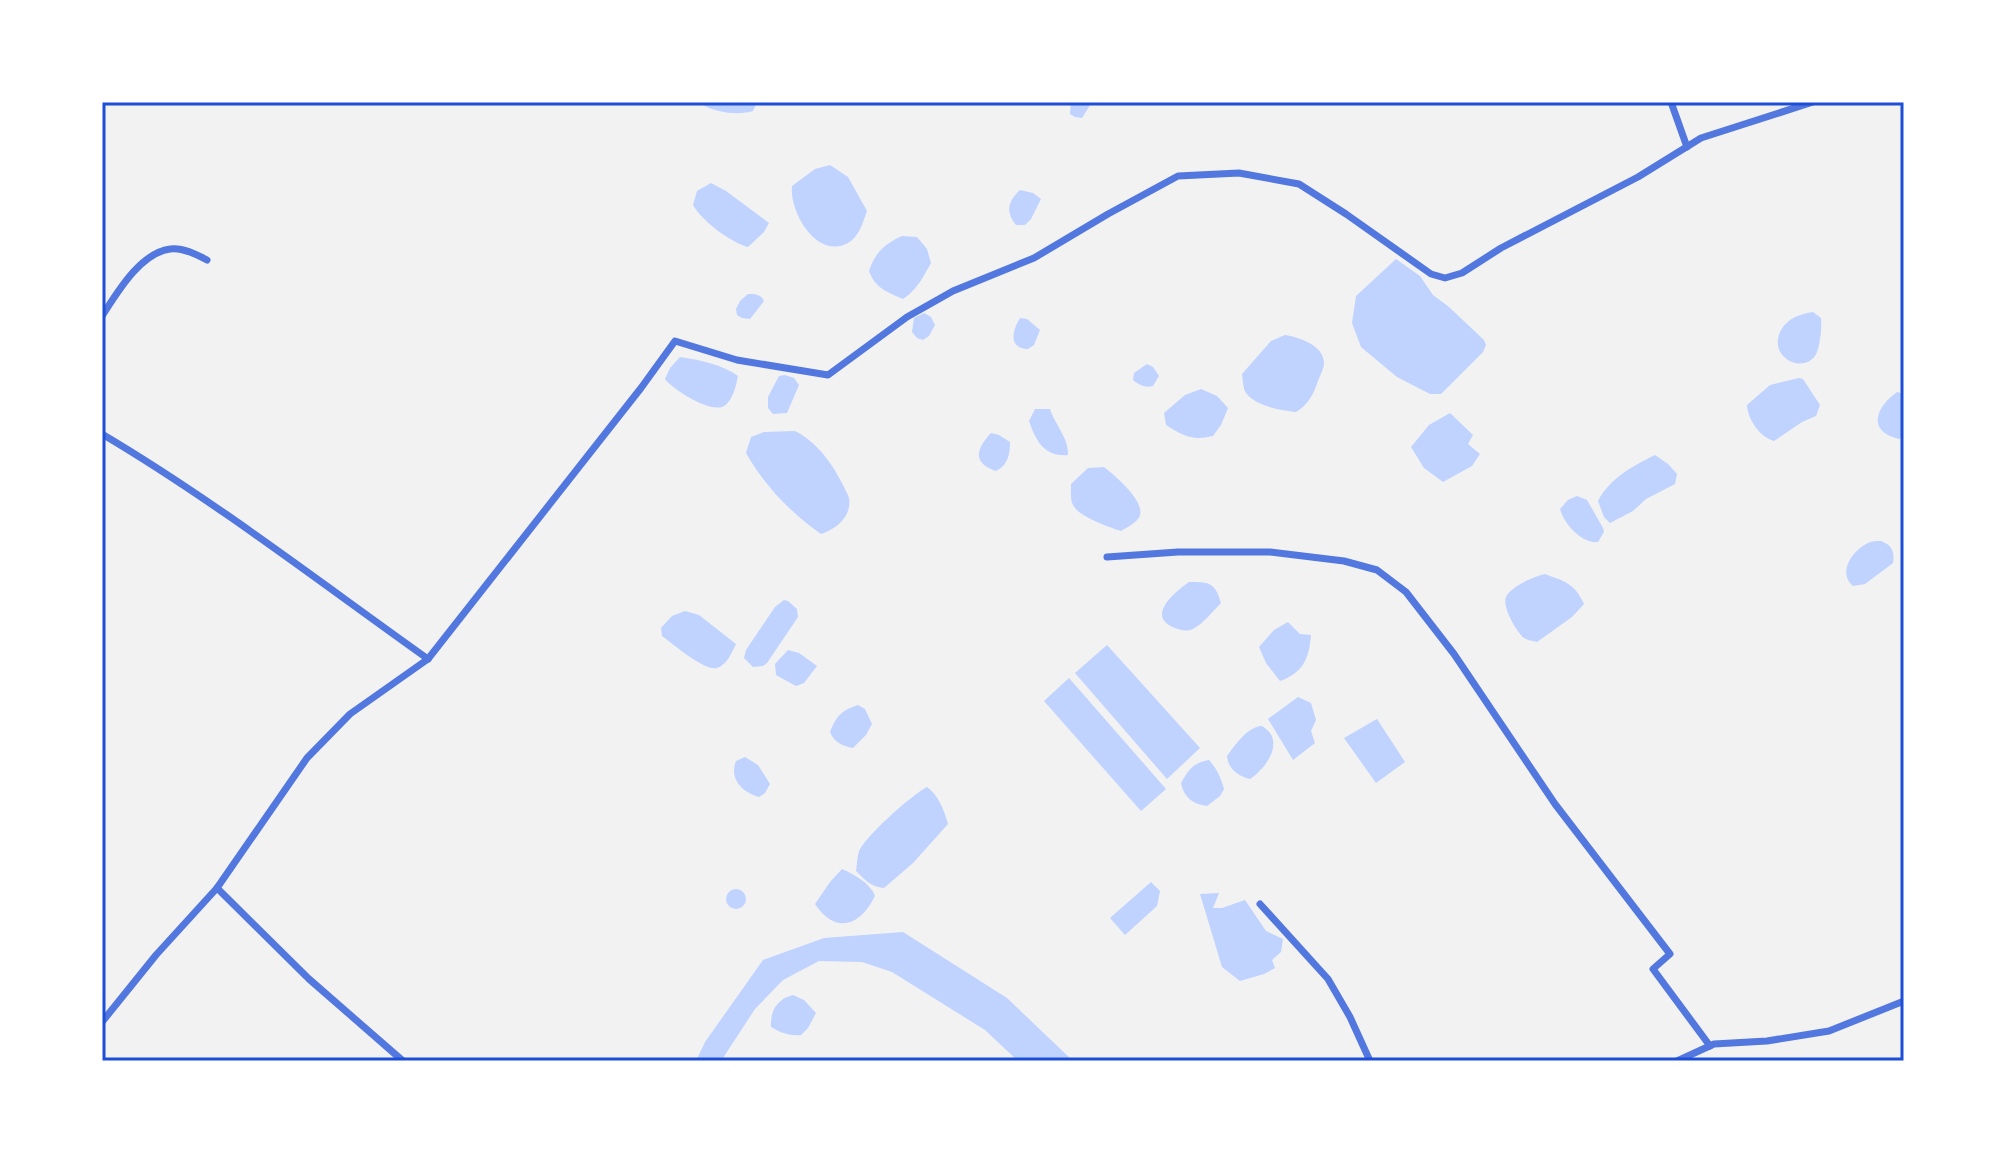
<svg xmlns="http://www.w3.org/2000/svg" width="2006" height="1163" font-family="'Titillium Web',sans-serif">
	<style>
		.water { fill: #bfd3fe }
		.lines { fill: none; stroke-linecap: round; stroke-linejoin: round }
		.minor { stroke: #5277de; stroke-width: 7 }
		.neatline { fill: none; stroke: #1d4ed8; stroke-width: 3 }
	</style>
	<rect width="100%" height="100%" fill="#f2f2f2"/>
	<!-- water -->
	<g class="water">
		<path d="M 698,102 L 757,102 L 753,111 C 737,116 712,112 698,102 Z"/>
		<polygon points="1071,102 1092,102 1082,118 1075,117 1070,114"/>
		<path d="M 830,165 L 848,177 L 867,211 C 863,222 859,237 848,243 C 817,260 789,212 792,186 L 815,169 Z"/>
		<path d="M 711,183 L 726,191 L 769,223 L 764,232 L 748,247 C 730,242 702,221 693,205 L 697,191 Z"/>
		<path d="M 1020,190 L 1033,193 L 1041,199 L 1031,219 L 1025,225 L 1016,225 C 1005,212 1008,201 1020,190 Z"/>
		<path d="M 902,236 L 917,237 L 927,249 L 931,263 C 923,277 917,290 903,299 C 887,292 875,288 869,271 C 875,253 884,244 902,236 Z"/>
		<polygon points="1396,259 1420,276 1433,295 1449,307 1484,340 1486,345 1483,352 1441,394 1430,394 1397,377 1361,347 1352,323 1356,296"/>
		<path d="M 748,294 C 755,294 761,294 764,301 L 750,319 L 742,318 L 737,315 L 736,309 L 740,301 Z"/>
		<path d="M 1813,312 L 1821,318 C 1822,328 1820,348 1815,356 C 1802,374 1767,357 1781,330 C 1788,318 1800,314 1813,312 Z"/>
		<polygon points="924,313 931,317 935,325 929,336 923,340 917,338 912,332 914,318"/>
		<path d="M 1020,318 L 1027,319 L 1040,330 L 1034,345 L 1028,349 C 1008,348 1012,331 1020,318 Z"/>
		<path d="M 1285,335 C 1298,337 1324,345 1324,363 C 1324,368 1320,376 1318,381 C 1313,395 1309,404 1296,412 C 1281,410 1257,407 1246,393 C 1243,388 1243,381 1242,374 L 1271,341 Z"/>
		<path d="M 680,357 C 700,360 721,364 738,376 C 736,386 733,400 724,406 C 711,414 672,389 665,379 L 670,368 Z"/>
		<path d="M 1147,364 L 1153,367 L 1159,376 L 1153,386 C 1145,388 1139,385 1133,380 L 1134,373 Z"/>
		<polygon points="785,375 794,378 799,385 787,413 773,414 768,408 768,397 779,376"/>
		<path d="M 1799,378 L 1803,379 L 1820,405 L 1816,416 L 1802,422 L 1774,441 C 1760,437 1748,420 1747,405 L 1770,385 Z"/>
		<path d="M 1201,389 L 1217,396 L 1228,408 L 1221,425 L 1213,436 C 1192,441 1184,436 1166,425 L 1164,413 L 1185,395 Z"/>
		<path d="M 1897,392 L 1904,394 L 1904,437 L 1899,439 C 1866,431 1876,407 1897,392 Z"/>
		<path d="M 1035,409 L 1050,409 C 1055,425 1069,438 1068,455 C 1044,457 1036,441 1029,421 Z"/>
		<polygon points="1450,413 1473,435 1468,444 1480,454 1472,466 1443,482 1424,468 1411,447 1429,425"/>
		<path d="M 795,431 C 818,443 832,463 844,487 C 844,487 849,497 849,498 C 852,517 836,529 821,534 C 791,513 764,485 746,453 L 751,437 L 764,432 Z"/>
		<path d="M 991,433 L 999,435 L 1010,442 C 1010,454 1008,465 996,471 C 972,463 976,449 991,433 Z"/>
		<path d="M 1655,455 L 1668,464 L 1677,474 L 1675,484 L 1646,499 L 1633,511 L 1610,523 L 1604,517 L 1598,501 C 1610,478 1633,466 1655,455 Z"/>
		<path d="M 1104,467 C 1114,475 1150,504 1138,519 C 1134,524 1126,528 1121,531 C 1109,527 1079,517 1073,505 C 1070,499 1071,491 1071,484 L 1088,468 Z"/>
		<path d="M 1577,496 L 1587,500 L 1603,528 L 1604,532 L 1598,542 C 1582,544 1564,524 1560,509 L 1568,500 Z"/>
		<path d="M 1881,541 C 1892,545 1895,552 1893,563 L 1865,584 L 1853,586 C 1837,572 1853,550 1868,543 C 1872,541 1877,541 1881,541 Z"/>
		<path d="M 1545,574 C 1566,582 1574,583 1584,604 L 1572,617 L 1537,642 C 1533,641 1527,640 1524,638 C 1516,631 1502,607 1506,597 C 1511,586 1535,576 1545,574 Z"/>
		<path d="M 1189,582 C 1209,582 1215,582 1221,603 C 1212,612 1204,623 1193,629 C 1186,632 1181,630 1175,628 C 1145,616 1175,592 1189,582 Z"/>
		<polygon points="784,600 788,601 797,609 798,617 767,663 763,666 753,667 744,658 746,650 775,607"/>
		<path d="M 685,611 L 699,615 L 736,644 C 732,652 727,665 717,668 C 704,671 673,644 662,636 L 661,628 L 672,616 Z"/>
		<path d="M 1288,622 L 1300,634 L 1311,635 C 1309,659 1303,673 1280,681 L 1266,663 L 1259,647 L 1274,630 Z"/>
		<polygon points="1107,645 1200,748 1167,779 1075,673"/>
		<polygon points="788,650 799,653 817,666 804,683 796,686 776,675 775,664"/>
		<polygon points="1069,678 1166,789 1141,811 1044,701"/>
		<polygon points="1298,697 1311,703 1316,720 1311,731 1315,743 1293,760 1268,719"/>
		<path d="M 858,705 L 865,709 L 872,724 L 866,735 L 853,748 C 842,746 834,742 830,732 C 836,716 842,710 858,705 Z"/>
		<polygon points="1377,719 1405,762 1376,783 1344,738"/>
		<path d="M 1262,726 C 1286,740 1267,768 1250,779 C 1238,776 1228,769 1227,756 C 1236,744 1247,727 1262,726 Z"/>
		<path d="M 745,757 L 758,765 L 770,784 L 765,793 L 759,797 C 742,792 729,779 736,761 Z"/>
		<path d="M 1209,760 C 1217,769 1221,778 1224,789 L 1220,796 L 1207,806 C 1193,804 1184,798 1181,783 C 1189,769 1193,763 1209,760 Z"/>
		<path d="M 927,787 C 939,796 944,810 948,824 L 913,863 L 884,888 C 871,887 865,880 856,871 C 857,865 857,857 859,852 C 863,838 913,794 927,787 Z"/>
		<path d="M 842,869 C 855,875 870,883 875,896 C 860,926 836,935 815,904 L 830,882 Z"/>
		<polygon points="1151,882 1160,891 1157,906 1125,935 1110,918"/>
		<circle cx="736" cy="899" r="10"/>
		<polygon points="1219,893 1213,908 1222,908 1245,900 1266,931 1283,939 1281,952 1272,960 1275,968 1264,974 1240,981 1222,967 1200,894"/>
		<polygon points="903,932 1007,998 1073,1061 1018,1061 985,1030 892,972 862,962 819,961 783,980 755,1009 721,1061 696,1061 705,1042 763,960 824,938"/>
		<path d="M 793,995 L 804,1000 L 816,1013 L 808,1028 L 801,1035 C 790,1036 781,1033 771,1027 C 770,1011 777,999 793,995 Z"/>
	</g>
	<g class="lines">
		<!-- minor -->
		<g class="minor">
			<polyline points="1671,102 1687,147"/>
			<path d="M 102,316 C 117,293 140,253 170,249 C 182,247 196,254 207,260"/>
			<path d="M 102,434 C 215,501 321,583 428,659 L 641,388 L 675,341 L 737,360 L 828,375 L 907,317 L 953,291 L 1034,258 L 1108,214 L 1178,176 L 1239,173 L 1299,184 L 1346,214 L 1431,274 L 1445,278 L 1462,273 L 1501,248 L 1638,177 L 1701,138 L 1813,102"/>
			<polyline points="1107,557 1178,552 1270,552 1344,561 1377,570 1406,592 1454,654 1555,804 1670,954 1653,969 1710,1046"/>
			<polyline points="217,888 309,979 403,1061"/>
			<polyline points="1260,904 1328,979 1350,1017 1370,1061"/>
			<polyline points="102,1022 156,955 217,888 307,758 350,714 428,659"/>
			<polyline points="1677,1061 1714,1044 1767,1041 1829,1031 1904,1001"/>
		</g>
	</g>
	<!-- border -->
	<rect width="2006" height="1163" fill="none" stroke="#ffffff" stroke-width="208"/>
	<rect x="104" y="104" width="1798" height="955" class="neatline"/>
</svg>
